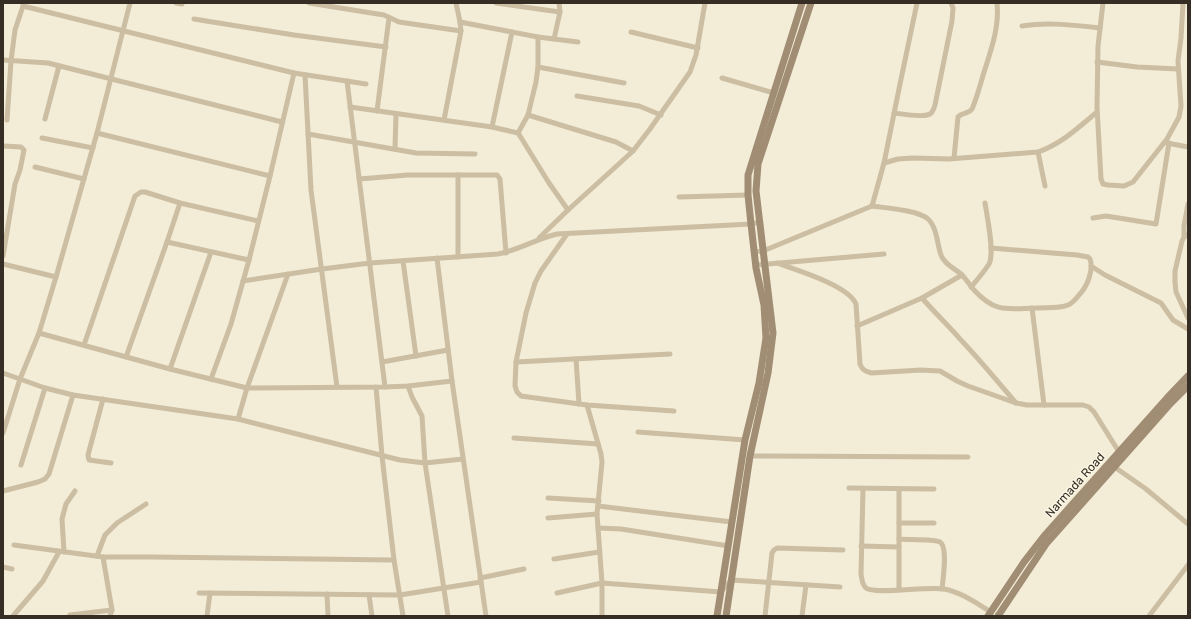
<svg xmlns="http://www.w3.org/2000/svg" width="1191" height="619" font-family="Rubik,sans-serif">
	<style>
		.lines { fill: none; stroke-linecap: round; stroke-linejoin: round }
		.street { stroke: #ccbea2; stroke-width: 5 }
		.secondary { stroke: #a08d74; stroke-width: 7 }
		.labels { text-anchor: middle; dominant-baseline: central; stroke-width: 3; stroke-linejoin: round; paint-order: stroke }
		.street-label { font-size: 12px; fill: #362e25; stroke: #fbf5e4 }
	</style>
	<rect width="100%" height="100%" fill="#f3ecd7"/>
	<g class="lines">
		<!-- street -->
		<g class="street">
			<polyline points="176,3 182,4"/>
			<polyline points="309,3 384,15 399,22 461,31"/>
			<polyline points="496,3 560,12"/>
			<polyline points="1103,3 1098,46 1097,107 1101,179 1103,184 1108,185 1124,186 1133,182 1167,139 1179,117 1181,106 1178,61 1181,38 1183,3"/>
			<polyline points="23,6 294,73 366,84"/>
			<polyline points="194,19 294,35 386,47"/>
			<polyline points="460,22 538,37 578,42"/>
			<path d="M 1022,26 C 1048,22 1074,25 1100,28"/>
			<polyline points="631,32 698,48"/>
			<polyline points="554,39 560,12 559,3"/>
			<polyline points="3,60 48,63 282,122"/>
			<polyline points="1097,62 1137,67 1178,69"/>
			<polyline points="538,67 624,83"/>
			<polyline points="305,75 311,190 337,387"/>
			<polyline points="722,78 774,93"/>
			<polyline points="347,81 385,387"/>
			<polyline points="577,96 639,106 661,115"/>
			<polyline points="350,107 492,127 518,133 520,136 549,183 568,210"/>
			<polyline points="377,111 389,18"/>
			<path d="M 894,113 C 902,114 923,118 930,114 C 933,112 934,108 935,105 L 952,21 L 953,8 L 951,3"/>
			<polyline points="528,115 616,142 633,151"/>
			<polyline points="45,119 59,66"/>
			<polyline points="7,120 11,61 15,30 24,3"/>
			<polyline points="444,120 461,31 460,22 456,3"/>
			<polyline points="492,127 512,32"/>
			<polyline points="97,133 270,176"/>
			<polyline points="518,133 528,115 536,82 538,67 538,37"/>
			<polyline points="308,134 416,153 475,154"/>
			<polyline points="42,138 93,148"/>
			<polyline points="1167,143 1188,147"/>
			<polyline points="3,146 21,147 24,150 20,170 15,184 3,256"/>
			<polyline points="395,149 396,114"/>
			<polyline points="1038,152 1045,186"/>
			<path d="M 954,158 L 958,117 C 962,112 969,114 972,109 C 976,100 979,89 982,79 C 989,55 1000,29 997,3"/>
			<path d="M 884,163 L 898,159 L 913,158 L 949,159 L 1038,152 C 1061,144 1078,128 1097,112"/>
			<polyline points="35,167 84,179"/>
			<polyline points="458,175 458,257"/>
			<polyline points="359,179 408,175 497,175 500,179 506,253"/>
			<polyline points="679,197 748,195"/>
			<path d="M 872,206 C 886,208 918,210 928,219 C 937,227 937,244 941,255 C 944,264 954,268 961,274 C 966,279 970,285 974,290 C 995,313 1007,309 1035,308 C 1044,307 1060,309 1068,305 C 1073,303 1076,299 1079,295 C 1087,287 1094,270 1090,259 L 1088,257 L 1077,255 L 991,248"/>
			<polyline points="1093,218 1106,216 1156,224 1169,143"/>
			<polyline points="567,234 541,271 535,283 526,313 516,362 515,386 517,392 521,396 587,405 674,411"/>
			<polyline points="1188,234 1184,237 1182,241 1175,271 1175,282 1176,292 1188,318"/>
			<polyline points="1184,237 1184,226 1188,204"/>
			<polyline points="539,238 568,210 621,162 633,151 650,129 690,72 696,55 705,3"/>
			<polyline points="167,242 249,260"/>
			<polyline points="754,252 763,251 872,206 884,163 900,84 917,3"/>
			<polyline points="437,258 452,381 486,616"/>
			<polyline points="403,261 416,356"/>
			<path d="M 777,263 C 796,270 848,285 856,304 L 860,364 C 862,370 866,371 871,373 L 921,370 L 940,371 L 957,381 L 968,386 L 1016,403 L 1027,405 L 1083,405 L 1089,407 L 1094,412 L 1119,452"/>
			<polyline points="3,264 56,277"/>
			<polyline points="756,265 884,254"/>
			<polyline points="1091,266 1105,275 1161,303 1173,320 1188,329"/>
			<path d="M 243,281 L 322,269 L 370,263 L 498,254 C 519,250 536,239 557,234 L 751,224 L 760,222"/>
			<path d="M 971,287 C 977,280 984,272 989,264 C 995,253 987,216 985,203"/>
			<path d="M 922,298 C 934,312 948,325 960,339 C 980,360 998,382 1016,403"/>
			<polyline points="1032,308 1044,405"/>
			<polyline points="857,326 922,298 962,275"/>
			<polyline points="39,333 170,369 247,388 385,387 408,386 452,381"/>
			<polyline points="84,345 135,196 141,192 145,192 180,203 258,221"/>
			<polyline points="126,357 167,242 180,203"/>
			<polyline points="576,359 579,404"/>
			<polyline points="382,362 448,350"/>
			<polyline points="516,362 670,354"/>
			<polyline points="170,369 211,252"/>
			<polyline points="3,373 45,388 73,395 238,419 400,460 425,463 463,459"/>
			<polyline points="211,379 231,324 249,260 270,176 294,73"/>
			<polyline points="408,386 412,397 422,416 425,463 448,616"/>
			<polyline points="376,387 382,456 394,560 403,616"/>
			<polyline points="103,399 88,455 89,460 111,463"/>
			<polyline points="587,405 601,454 602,462 597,514 602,583 602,616"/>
			<polyline points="238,419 247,388 288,274"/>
			<polyline points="638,432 745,440"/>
			<polyline points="3,433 20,379 39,333 56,277 97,133 130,3"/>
			<polyline points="514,438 598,444"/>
			<polyline points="750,456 968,457"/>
			<polyline points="21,465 45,388"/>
			<polyline points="1113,466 1146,489 1188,524"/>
			<polyline points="849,488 934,489"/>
			<path d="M 863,489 L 861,574 C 862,579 862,585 866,588 C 876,595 927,586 944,589 C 961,592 976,603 991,612"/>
			<polyline points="3,491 38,482 45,479 49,474 73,395"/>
			<polyline points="548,498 599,501"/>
			<polyline points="598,506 732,522"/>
			<polyline points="548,518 597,514"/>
			<polyline points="899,523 934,523"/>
			<polyline points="598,528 621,529 729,546"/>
			<path d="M 899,539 C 907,540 934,539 940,542 C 948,547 943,579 942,589"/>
			<polyline points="14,545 103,557 152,557 394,560"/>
			<polyline points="861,546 899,547"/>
			<polyline points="64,552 62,519 66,504 75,491"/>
			<polyline points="97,556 105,535 117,523 146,504"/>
			<polyline points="103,557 112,610 110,616"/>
			<polyline points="554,559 599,552"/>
			<polyline points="3,567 12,569"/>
			<polyline points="480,578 524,569"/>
			<polyline points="899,590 899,489"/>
			<polyline points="199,593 400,595 481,582"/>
			<polyline points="557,593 602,583 721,592 731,580 840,587"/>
			<polyline points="327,594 328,616"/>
			<polyline points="369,595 372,616"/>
			<polyline points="70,615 112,610"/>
			<polyline points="13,616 43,581 59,552"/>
			<polyline points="207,616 210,593"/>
			<polyline points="765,616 772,553 774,550 777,548 843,550"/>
			<polyline points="802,616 806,585"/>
			<polyline points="1149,616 1188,565"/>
		</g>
		<!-- secondary -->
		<g class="secondary">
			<polyline points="717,616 745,440 759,383 766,338 764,305 756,268 751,224 748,195 748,175 802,3"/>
			<polyline points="726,616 750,456 768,373 773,333 756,191 758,164 811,3"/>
			<polyline points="988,616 1024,562 1045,535 1167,398 1188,376"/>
			<polyline points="998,616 1046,544 1171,403 1188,386"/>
		</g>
	</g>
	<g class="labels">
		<!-- street labels -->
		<g class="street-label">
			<text transform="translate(1075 485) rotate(-48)">Narmada Road</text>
		</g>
	</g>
	<!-- border -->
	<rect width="1191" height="619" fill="none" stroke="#362e25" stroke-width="8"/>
</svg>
